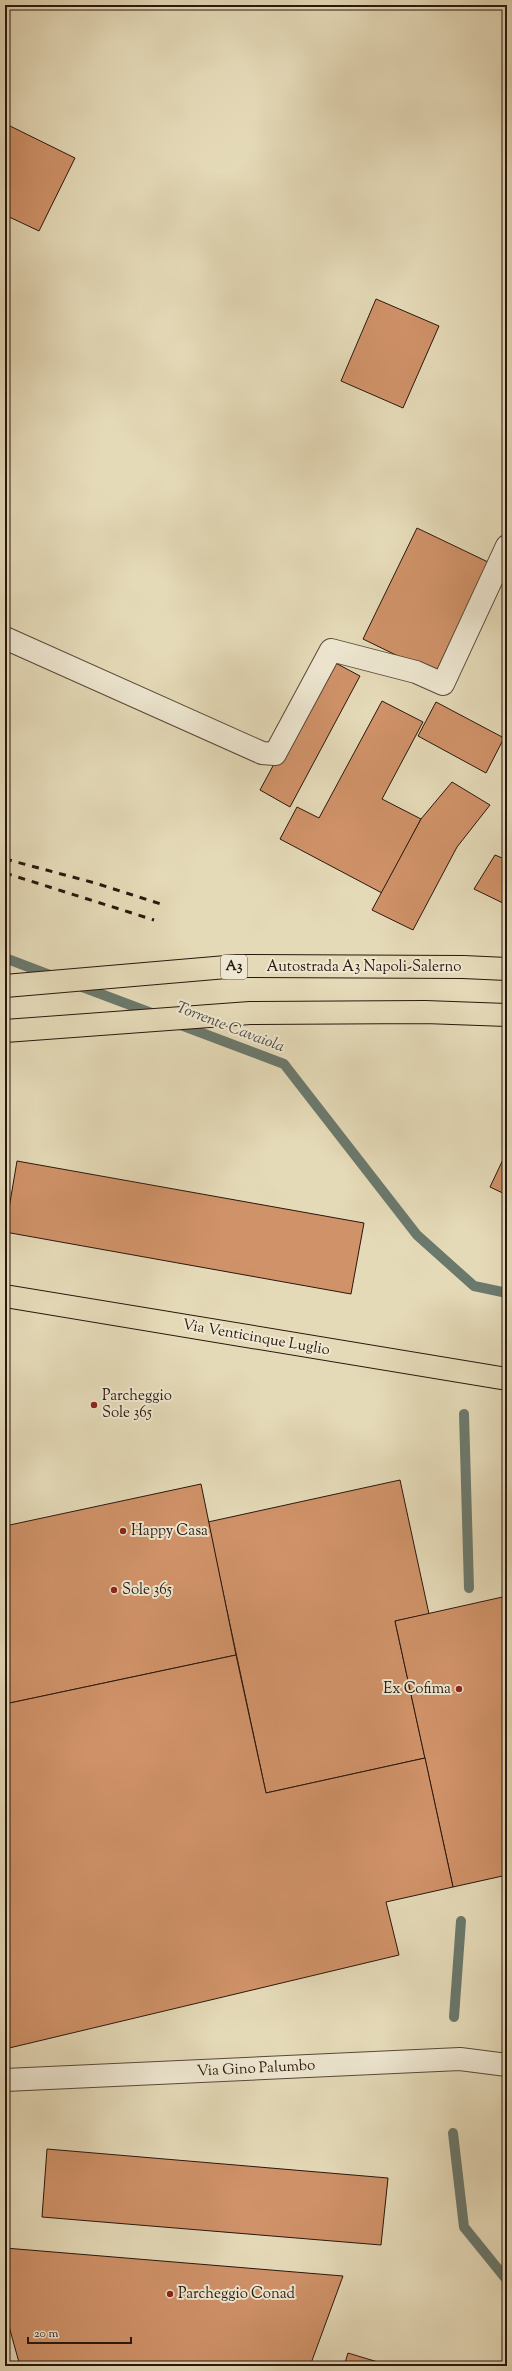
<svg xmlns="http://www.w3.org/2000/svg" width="512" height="2371" font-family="'Sorts Mill Goudy',serif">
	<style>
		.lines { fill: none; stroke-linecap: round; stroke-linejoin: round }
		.stream { stroke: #6b796d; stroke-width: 10 }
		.building { fill: #d09269; stroke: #2a170d }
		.street-casing { stroke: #594838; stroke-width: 24 }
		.primary-casing { stroke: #2a170d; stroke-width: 24 }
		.highway-casing { stroke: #2a170d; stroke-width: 24 }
		.street { stroke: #eee7d1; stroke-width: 22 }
		.primary { stroke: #e5dab8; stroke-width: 22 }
		.highway { stroke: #e5dab8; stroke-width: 22 }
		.rail { stroke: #2a170d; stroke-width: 3; stroke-dasharray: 7 7; stroke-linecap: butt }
		.highway-bridge-casing { stroke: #2a170d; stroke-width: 24; stroke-linecap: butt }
		.highway-bridge { stroke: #e5dab8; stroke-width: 22 }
		.poi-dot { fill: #8f2418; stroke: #eee7d1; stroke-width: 1.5 }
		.labels { text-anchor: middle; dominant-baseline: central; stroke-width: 4; stroke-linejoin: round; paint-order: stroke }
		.shield { fill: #eee7d1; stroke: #655548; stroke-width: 1 }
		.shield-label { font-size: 14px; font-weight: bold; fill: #2a170d }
		.street-label { font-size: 15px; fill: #2a170d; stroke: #eee7d1 }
		.poi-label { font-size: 15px; fill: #2a170d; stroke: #eee7d1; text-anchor: start }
		.water-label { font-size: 16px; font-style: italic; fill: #505045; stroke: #eee7d1 }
	</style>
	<rect width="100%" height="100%" fill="#e5dab8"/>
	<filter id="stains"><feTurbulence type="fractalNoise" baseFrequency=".005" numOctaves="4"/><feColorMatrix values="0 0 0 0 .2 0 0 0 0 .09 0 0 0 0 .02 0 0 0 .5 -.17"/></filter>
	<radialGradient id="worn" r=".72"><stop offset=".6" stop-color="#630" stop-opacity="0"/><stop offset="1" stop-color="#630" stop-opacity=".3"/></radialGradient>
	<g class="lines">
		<!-- stream -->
		<g class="stream">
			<polyline points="5,958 55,977"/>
			<polyline points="77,985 154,1014"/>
			<polyline points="178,1024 284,1064 417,1235 474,1286 507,1293"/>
			<polyline points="464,1414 469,1588"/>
			<polyline points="454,2017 461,1921"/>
			<polyline points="453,2133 464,2227 507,2280"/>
		</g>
	</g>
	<!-- building -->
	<g class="building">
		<polygon points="8,125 75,158 39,231 5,215 5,131"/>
		<polygon points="376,299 439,326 403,408 341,381"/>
		<polygon points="417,528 488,562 435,674 363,639"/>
		<polygon points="5,536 9,538 5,547"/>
		<polygon points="330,660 360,676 290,807 260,790"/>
		<polygon points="382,701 423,722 382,799 421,819 382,893 280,839 297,807 319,818"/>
		<polygon points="436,702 504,738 486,773 418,736"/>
		<polygon points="452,782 490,805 457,847 413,930 372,910 421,819"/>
		<polygon points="495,855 507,860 507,905 474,889"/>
		<polygon points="507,1151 507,1195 490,1187"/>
		<polygon points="17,1161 364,1223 351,1294 5,1232"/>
		<polygon points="400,1480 429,1614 395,1621 425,1758 266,1793 208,1522"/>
		<polygon points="201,1484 236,1655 5,1704 5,1526"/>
		<polygon points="507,1596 507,1875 453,1887 395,1621"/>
		<polygon points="236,1655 266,1793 425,1758 453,1887 386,1902 399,1955 5,2049 5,1704"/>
		<polygon points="47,2149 388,2178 381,2245 42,2217"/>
		<polygon points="5,2248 343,2276 310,2366 20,2366 5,2312"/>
		<polygon points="348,2353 391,2366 344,2366"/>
	</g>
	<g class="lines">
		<!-- street casing -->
		<g class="street-casing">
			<g id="street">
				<polyline points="5,638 262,753 275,754 331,650 416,672 443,684 507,546"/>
				<polyline points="5,2080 460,2059 507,2065"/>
			</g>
		</g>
		<!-- primary casing -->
		<g class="primary-casing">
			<polyline id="primary" points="5,1296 507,1379"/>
		</g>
		<!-- highway casing -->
		<g class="highway-casing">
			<polyline id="highway" points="463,967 507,969"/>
		</g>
		<!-- street -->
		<use href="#street" class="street"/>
		<!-- primary -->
		<use href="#primary" class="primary"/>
		<!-- highway -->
		<use href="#highway" class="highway"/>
		<!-- rail -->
		<g class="rail">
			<polyline points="5,859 95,883 161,904"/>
			<polyline points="5,873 154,920"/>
		</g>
		<!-- highway-bridge casing -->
		<g class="highway-bridge-casing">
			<g id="highway-bridge">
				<polyline points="5,986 238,966 463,967"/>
				<polyline points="5,1031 250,1013 425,1012 507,1015"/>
			</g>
		</g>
		<!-- highway-bridge -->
		<use href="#highway-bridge" class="highway-bridge"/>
	</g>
	<!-- markers -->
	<g class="poi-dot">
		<circle cx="94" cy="1405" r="4"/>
		<circle cx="123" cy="1531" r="4"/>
		<circle cx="114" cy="1590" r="4"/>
		<circle cx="459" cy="1689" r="4"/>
		<circle cx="170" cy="2294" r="4"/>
	</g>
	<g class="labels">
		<!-- shield labels -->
		<rect class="shield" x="221" y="955" width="26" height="24" rx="3"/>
		<g class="shield-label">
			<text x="234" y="967">A3</text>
		</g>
		<!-- street labels -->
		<g class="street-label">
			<text x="364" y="967">Autostrada A3 Napoli-Salerno</text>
			<text transform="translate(256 1338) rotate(10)">Via Venticinque Luglio</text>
			<text transform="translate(256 2069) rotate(-3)">Via Gino Palumbo</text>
		</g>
		<!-- poi labels -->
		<g class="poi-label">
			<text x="102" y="1396">Parcheggio<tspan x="102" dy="17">Sole 365</tspan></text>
			<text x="131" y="1531">Happy Casa</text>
			<text x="122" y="1590">Sole 365</text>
			<text x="451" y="1689" text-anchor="end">Ex Cofima</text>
			<text x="178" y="2294">Parcheggio Conad</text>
		</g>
		<!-- water labels -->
		<g class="water-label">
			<text transform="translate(230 1028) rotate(21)">Torrente Cavaiola</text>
		</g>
	</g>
	<!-- margin -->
	<rect width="512" height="2371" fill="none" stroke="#e5dab8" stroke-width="20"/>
	<rect x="6" y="6" width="500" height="2359" fill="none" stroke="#2a170d" stroke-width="2"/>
	<rect x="10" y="10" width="492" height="2351" fill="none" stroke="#2a170d"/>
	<!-- scale -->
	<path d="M28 2337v6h103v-6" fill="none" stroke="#2a170d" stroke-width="2"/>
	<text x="34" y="2337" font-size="12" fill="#2a170d" stroke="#eee7d1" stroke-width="3" paint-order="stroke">20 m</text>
	<rect width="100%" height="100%" filter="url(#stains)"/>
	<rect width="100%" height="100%" fill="url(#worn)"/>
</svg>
